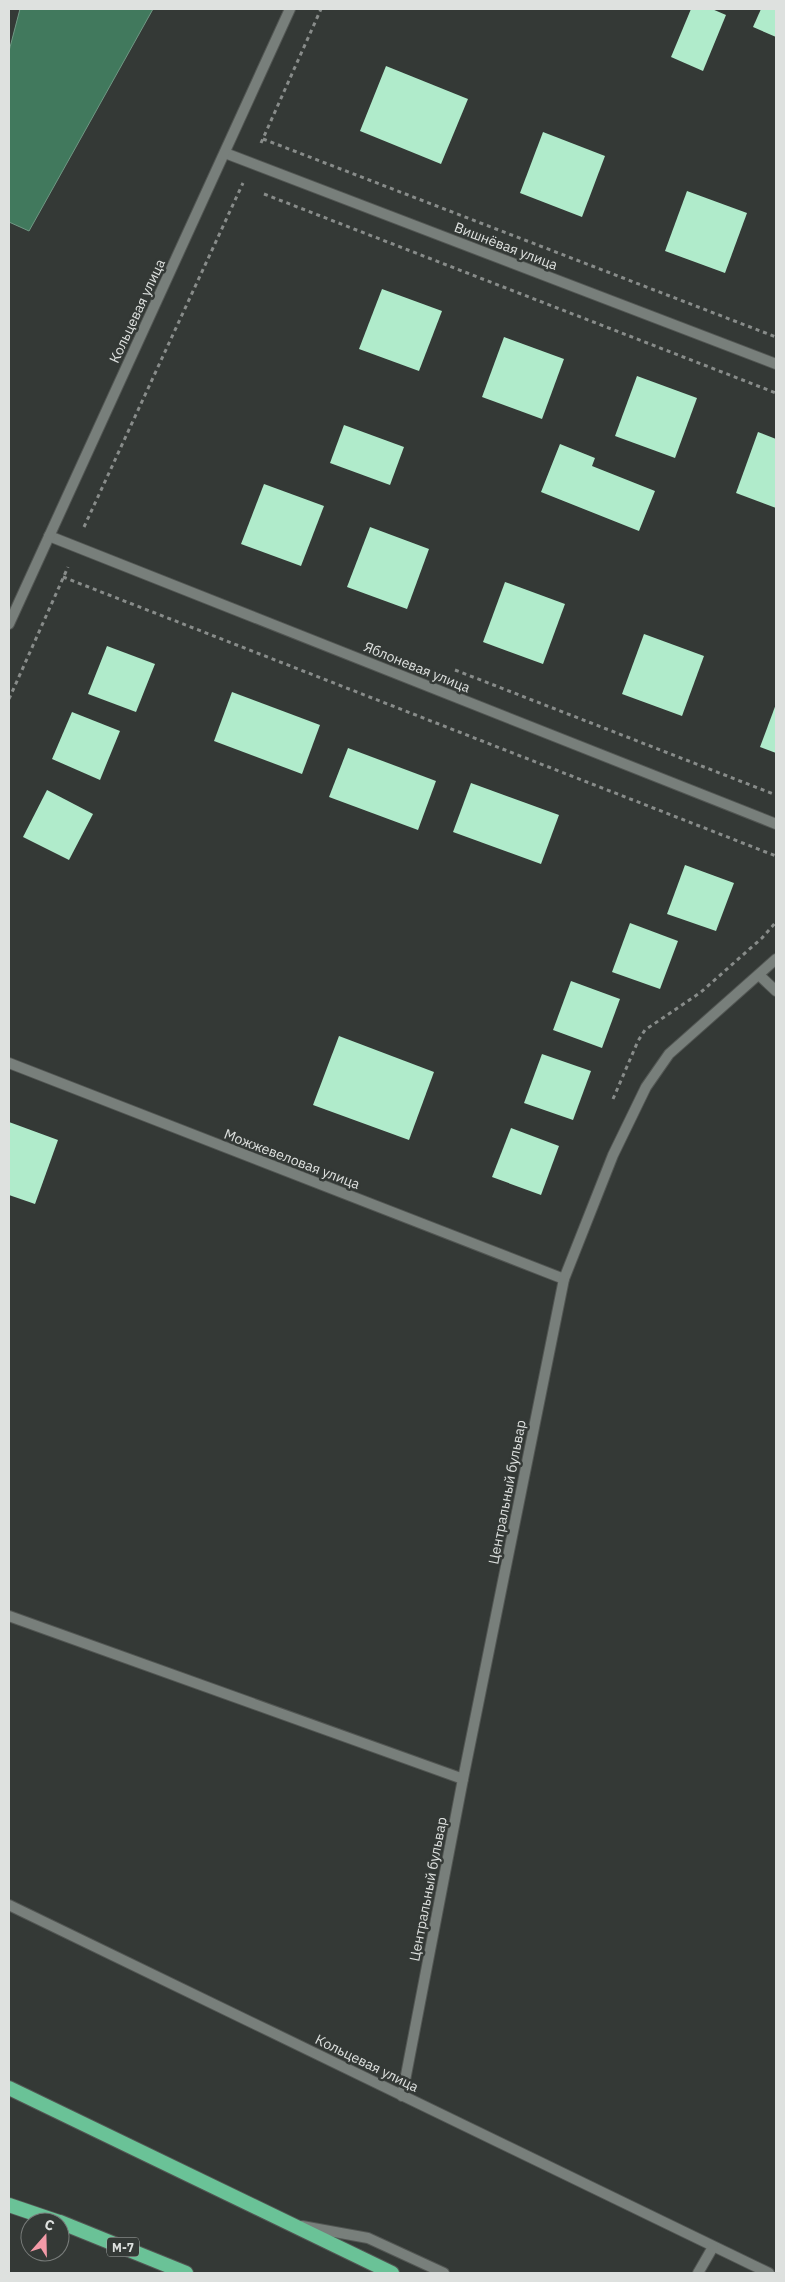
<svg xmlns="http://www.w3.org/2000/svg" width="785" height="2282" font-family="'IBM Plex Sans',sans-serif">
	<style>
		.water { fill: #41795d; stroke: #709884 }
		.building { fill: #b0ebcb }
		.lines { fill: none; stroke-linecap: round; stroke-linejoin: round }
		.minor-casing { stroke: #525653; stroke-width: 12 }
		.trunk-casing { stroke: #525653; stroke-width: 16 }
		.path { stroke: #888c8a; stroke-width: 3; stroke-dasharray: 4 4; stroke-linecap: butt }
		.minor { stroke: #787f7b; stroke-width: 10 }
		.trunk { stroke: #6ac297; stroke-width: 14 }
		.labels { text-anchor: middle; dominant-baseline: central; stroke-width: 5; stroke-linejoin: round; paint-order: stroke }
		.shield { fill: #343936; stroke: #abafac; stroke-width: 1 }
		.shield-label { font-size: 12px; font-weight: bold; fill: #dee1df }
		.street-label { font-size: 14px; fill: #dee1df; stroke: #343936 }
	</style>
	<rect width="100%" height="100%" fill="#343936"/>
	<!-- water -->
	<polygon class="water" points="20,9 153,9 29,231 9,222 9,51"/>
	<!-- building -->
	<g class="building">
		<polygon points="691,9 712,9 726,15 703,71 671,57"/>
		<polygon points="761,9 776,9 776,37 753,27"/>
		<polygon points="386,66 468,99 441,164 360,131"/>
		<polygon points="543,132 605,156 582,217 520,193"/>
		<polygon points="687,191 747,213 725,273 665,251"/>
		<polygon points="382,289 442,311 419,371 359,349"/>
		<polygon points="504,337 564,359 542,419 482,397"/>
		<polygon points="637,376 697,398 675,458 615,436"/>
		<polygon points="344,425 404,447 390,485 330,463"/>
		<polygon points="758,432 776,439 776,508 736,493"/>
		<polygon points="560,444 595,458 592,466 655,491 639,531 541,492"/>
		<polygon points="264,484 324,506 301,566 241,544"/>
		<polygon points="370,527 429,549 407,609 347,587"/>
		<polygon points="505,582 565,604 543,664 483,642"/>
		<polygon points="644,634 704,656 682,716 622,694"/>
		<polygon points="107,646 155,664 136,712 88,694"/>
		<polygon points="232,692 320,725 302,774 214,741"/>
		<polygon points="776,704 776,753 760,747"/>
		<polygon points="72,712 120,731 100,780 52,759"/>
		<polygon points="348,748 436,781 418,830 329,797"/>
		<polygon points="471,783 559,815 541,864 453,832"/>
		<polygon points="47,790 93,814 69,860 23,837"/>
		<polygon points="685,865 734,883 716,931 667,914"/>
		<polygon points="630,923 678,941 660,989 612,972"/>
		<polygon points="571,981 620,999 602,1048 553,1030"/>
		<polygon points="339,1036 434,1072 409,1140 313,1105"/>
		<polygon points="542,1054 591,1071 573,1120 524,1103"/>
		<polygon points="9,1122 58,1140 35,1204 9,1195"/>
		<polygon points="511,1128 559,1146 541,1195 492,1177"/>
	</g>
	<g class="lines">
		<!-- minor casing -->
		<g class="minor-casing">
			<g id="minor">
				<polyline points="225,153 776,364"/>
				<polyline points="49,536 776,824"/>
				<polyline points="9,624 290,9"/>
				<polyline points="759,975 776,991"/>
				<polyline points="9,1063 564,1279"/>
				<polyline points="9,1616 463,1779"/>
				<polyline points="9,1905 769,2273"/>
				<polyline points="402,2096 463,1779 564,1279 613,1155 646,1087 669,1054 776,959"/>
				<polyline points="302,2226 368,2238 444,2273"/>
				<polyline points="698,2273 713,2247"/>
			</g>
		</g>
		<!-- trunk casing -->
		<g class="trunk-casing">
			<g id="trunk">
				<polyline points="9,2088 392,2273"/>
				<polyline points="9,2205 59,2222"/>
				<polyline points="60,2222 186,2273"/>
			</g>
		</g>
		<!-- path -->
		<g class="path">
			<polyline points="263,139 776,337"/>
			<polyline points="261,143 321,9"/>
			<polyline points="264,194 776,393"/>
			<polyline points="84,527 243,183"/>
			<polyline points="63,577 776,856"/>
			<polyline points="455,670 776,795"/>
			<polyline points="9,699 68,567"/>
			<polyline points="613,1099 638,1041 645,1030 701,992 762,938 776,922"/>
		</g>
		<!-- minor -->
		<use href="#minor" class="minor"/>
		<!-- trunk -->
		<use href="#trunk" class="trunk"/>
	</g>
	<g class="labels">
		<!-- shield labels -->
		<rect class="shield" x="107" y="2237.5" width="32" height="19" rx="4"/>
		<g class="shield-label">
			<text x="123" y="2247">М-7</text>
		</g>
		<!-- street labels -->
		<g class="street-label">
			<text transform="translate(506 246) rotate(21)">Вишнёвая улица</text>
			<text transform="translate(137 311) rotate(-65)">Кольцевая улица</text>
			<text transform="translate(417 667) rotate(22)">Яблоневая улица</text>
			<text transform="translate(292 1159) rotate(21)">Можжевеловая улица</text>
			<text transform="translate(507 1492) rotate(-79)">Центральный бульвар</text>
			<text transform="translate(428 1889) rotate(-79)">Центральный бульвар</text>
			<text transform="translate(367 2063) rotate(26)">Кольцевая улица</text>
		</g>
	</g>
	<!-- border -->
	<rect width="785" height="2282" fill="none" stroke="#dee1df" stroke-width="20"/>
	<!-- north arrow -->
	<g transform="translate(45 2237) rotate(20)"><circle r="24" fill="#343936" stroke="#787c7a"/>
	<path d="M0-4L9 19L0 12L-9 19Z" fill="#f39aa7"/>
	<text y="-8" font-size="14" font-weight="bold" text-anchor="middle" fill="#dee1df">С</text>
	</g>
</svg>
